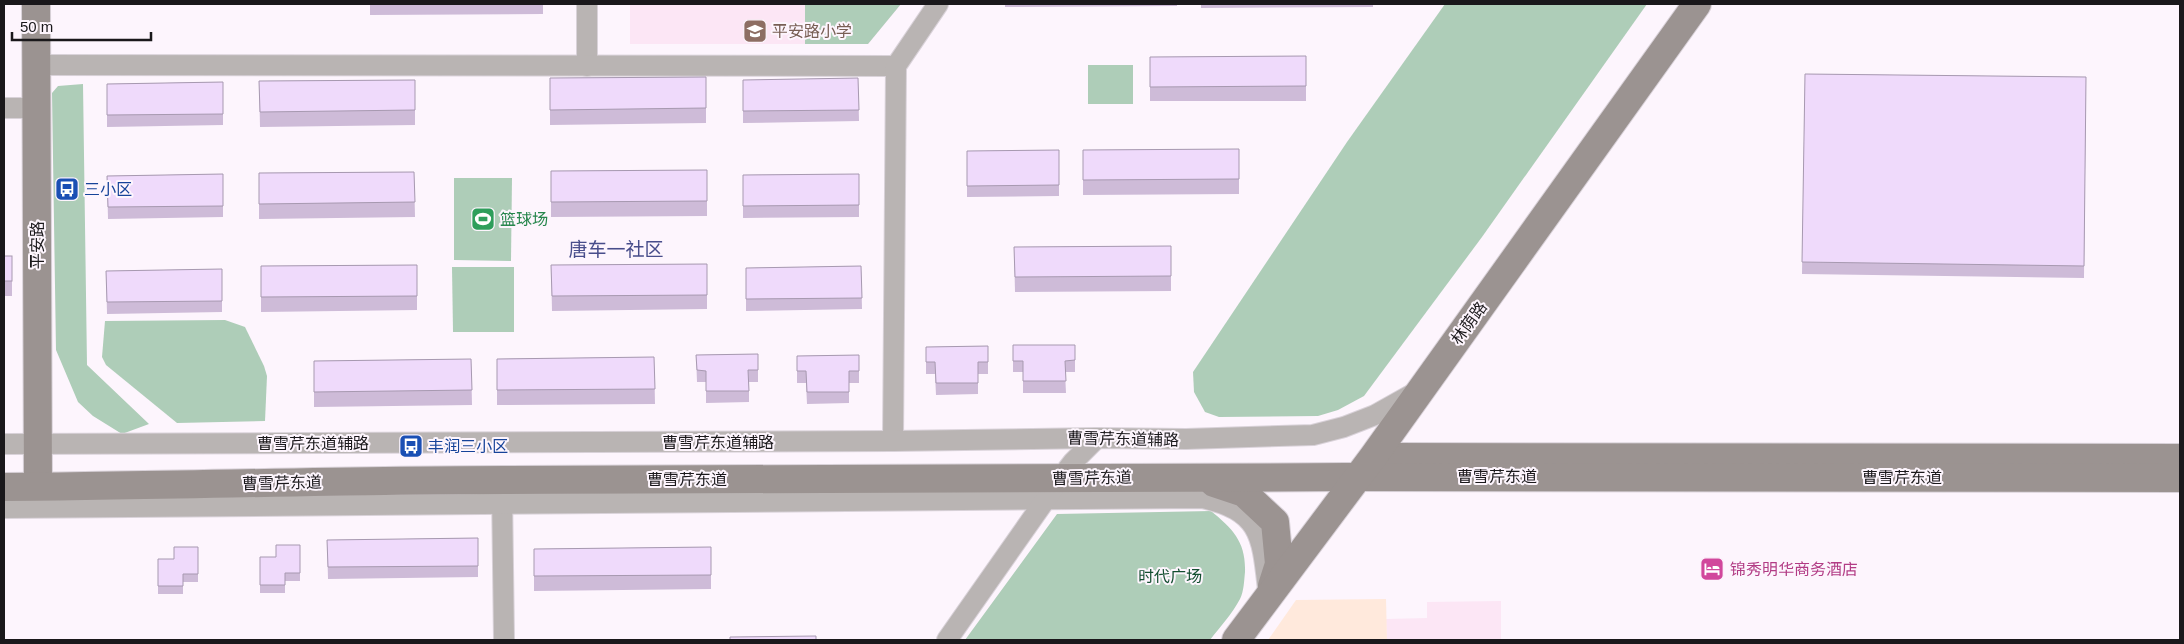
<svg xmlns="http://www.w3.org/2000/svg" width="2184" height="644" font-family="Arial,'Noto Sans SC',sans-serif">
	<style>
		.education { fill: #fce6f5 }
		.medical { fill: #ffe9dc }
		.green { fill: #aecdb8 }
		.lines { fill: none; stroke-linecap: round; stroke-linejoin: round }
		.street-casing { stroke: #d9d2d9; stroke-width: 22 }
		.secondary-casing { stroke: #d9d2d9; stroke-width: 30 }
		.street { stroke: #b9b4b3; stroke-width: 20 }
		.secondary { stroke: #9b9391; stroke-width: 28 }
		.wall { fill: #cebbd8 }
		.building { fill: #efdafb; stroke: #a799b0 }
		.labels { text-anchor: middle; dominant-baseline: central; stroke-width: 4; stroke-linejoin: round; paint-order: stroke }
		.education-label { font-size: 16px; fill: #785e54; stroke: #fdf5fd; text-anchor: start }
		.transit-label { font-size: 16px; fill: #164399; stroke: #fdf5fd; text-anchor: start }
		.leisure-label { font-size: 16px; fill: #27864d; stroke: #fdf5fd; text-anchor: start }
		.street-label { font-size: 16px; fill: #1a181b; stroke: #fdf5fd }
		.hotel-label { font-size: 16px; fill: #b23c85; stroke: #fdf5fd; text-anchor: start }
		.park-label { font-size: 16px; fill: #134e30; stroke: #fdf5fd }
		.quarter-label { font-size: 19px; fill: #484d8b; stroke: #fdf5fd }
	</style>
	<rect width="100%" height="100%" fill="#fdf5fd"/>
	<!-- education -->
	<g class="education">
		<polygon points="630,4 901,4 868,44 630,44"/>
		<polygon points="1501,601 1501,640 1387,640 1386,619 1427,618 1427,602"/>
	</g>
	<!-- medical -->
	<polygon class="medical" points="1386,599 1387,640 1268,640 1296,600"/>
	<!-- green -->
	<g class="green">
		<polygon points="805,4 901,4 868,44 805,44"/>
		<polygon points="1445,4 1647,4 1482,237 1364,396 1338,410 1318,416 1219,417 1205,412 1194,392 1193,372 1347,142"/>
		<rect x="1088" y="65" width="45" height="39"/>
		<polygon points="83,84 87,365 149,424 122,434 93,416 78,402 56,350 52,93 58,86"/>
		<polygon points="454,178 512,178 511,261 454,260"/>
		<polygon points="452,267 514,267 514,332 453,332"/>
		<polygon points="225,320 245,327 264,366 267,376 265,421 177,423 106,365 102,357 105,321"/>
		<path d="M 1211,511 C 1233,529 1246,542 1245,572 C 1244,581 1244,591 1240,599 C 1232,614 1220,627 1210,640 L 965,640 L 1057,514 Z"/>
	</g>
	<g class="lines">
		<!-- street casing -->
		<g class="street-casing">
			<g id="street">
				<polyline points="587,4 587,66"/>
				<polyline points="36,65 896,66"/>
				<polyline points="4,108 36,108"/>
				<polyline points="893,441 896,66 938,4"/>
				<polyline points="4,444 893,441 1097,438 1186,439 1313,435 1344,427 1375,415 1416,392"/>
				<polyline points="502,492 504,640"/>
				<path d="M 4,508 L 1202,498 C 1261,511 1262,536 1268,590"/>
				<polyline points="947,640 1060,479 1073,462 1097,438"/>
			</g>
		</g>
		<!-- secondary casing -->
		<g class="secondary-casing">
			<g id="secondary">
				<polyline points="36,4 38,486"/>
				<polyline points="1389,457 2180,458"/>
				<polyline points="1214,483 1244,493 1275,522 1279,564 1272,586"/>
				<path d="M 4,487 C 171,486 339,480 507,480 C 1065,477 1622,476 2180,478"/>
				<polyline points="1236,640 1373,457 1697,4"/>
			</g>
		</g>
		<!-- street -->
		<use href="#street" class="street"/>
		<!-- secondary -->
		<use href="#secondary" class="secondary"/>
	</g>
	<!-- wall -->
	<g class="wall">
		<polygon points="370,4 543,4 543,14 370,15"/>
		<polygon points="1005,4 1177,4 1177,6 1005,7"/>
		<polygon points="1201,4 1373,4 1373,7 1201,8"/>
		<polygon points="1306,56 1306,101 1150,101 1150,57"/>
		<polygon points="1805,74 2086,77 2084,278 1802,274"/>
		<polygon points="706,77 706,123 550,125 550,78"/>
		<polygon points="858,78 859,121 743,123 743,80"/>
		<polygon points="415,80 415,125 260,127 259,81"/>
		<polygon points="223,82 223,125 107,127 107,84"/>
		<polygon points="1239,149 1239,194 1083,195 1083,150"/>
		<polygon points="1059,150 1059,196 967,197 967,151"/>
		<polygon points="707,170 707,216 551,217 551,171"/>
		<polygon points="414,172 415,217 259,219 259,173"/>
		<polygon points="223,174 223,217 108,219 107,176"/>
		<polygon points="859,174 859,217 743,218 743,175"/>
		<polygon points="1171,246 1171,291 1015,292 1014,247"/>
		<rect x="4" y="256" width="8" height="40"/>
		<polygon points="707,264 707,309 552,311 551,265"/>
		<polygon points="417,265 417,310 261,312 261,266"/>
		<polygon points="861,266 862,309 746,311 746,268"/>
		<polygon points="222,269 222,312 107,314 106,271"/>
		<polygon points="1013,345 1075,345 1075,372 1065,372 1066,393 1023,393 1023,372 1013,372"/>
		<polygon points="988,346 988,374 978,374 978,394 936,395 935,374 926,374 926,347"/>
		<polygon points="758,354 758,382 749,382 749,402 706,403 706,382 697,382 696,355"/>
		<polygon points="859,355 859,383 849,383 849,403 807,404 806,383 797,383 797,356"/>
		<polygon points="654,357 655,404 497,405 497,359"/>
		<polygon points="471,359 472,405 314,407 314,361"/>
		<polygon points="478,538 478,577 328,579 327,540"/>
		<polygon points="300,545 300,581 285,581 285,593 260,593 260,557 276,557"/>
		<polygon points="198,547 198,582 183,582 183,594 158,594 158,559 174,559"/>
		<polygon points="711,547 711,589 534,591 534,549"/>
	</g>
	<!-- building -->
	<g class="building">
		<polygon points="1306,56 1306,86 1150,87 1150,57"/>
		<polygon points="1805,74 2086,77 2084,266 1802,262"/>
		<polygon points="706,77 706,108 550,110 550,78"/>
		<polygon points="858,78 859,110 743,111 743,80"/>
		<polygon points="415,80 415,110 260,112 259,81"/>
		<polygon points="223,82 223,114 107,115 107,84"/>
		<polygon points="1239,149 1239,179 1083,180 1083,150"/>
		<polygon points="1059,150 1059,185 967,186 967,151"/>
		<polygon points="707,170 707,201 551,202 551,171"/>
		<polygon points="414,172 415,202 259,204 259,173"/>
		<polygon points="223,174 223,206 108,207 107,176"/>
		<polygon points="859,174 859,205 743,206 743,175"/>
		<polygon points="1171,246 1171,276 1015,277 1014,247"/>
		<rect x="4" y="256" width="8" height="25"/>
		<polygon points="707,264 707,295 552,296 551,265"/>
		<polygon points="417,265 417,296 261,297 261,266"/>
		<polygon points="861,266 862,298 746,299 746,268"/>
		<polygon points="222,269 222,301 107,302 106,271"/>
		<polygon points="1013,345 1075,345 1075,360 1065,361 1066,381 1023,381 1023,361 1013,361"/>
		<polygon points="988,346 988,362 978,362 978,383 936,383 935,362 926,362 926,347"/>
		<polygon points="758,354 758,370 748,370 749,391 706,391 706,371 697,370 696,355"/>
		<polygon points="859,355 859,371 849,371 849,392 807,392 806,371 797,371 797,356"/>
		<polygon points="654,357 655,389 497,390 497,359"/>
		<polygon points="471,359 472,390 314,392 314,361"/>
		<polygon points="478,538 478,566 328,567 327,540"/>
		<polygon points="276,545 300,545 300,573 285,573 285,585 260,585 260,557 276,557"/>
		<polygon points="174,547 198,547 198,574 183,574 183,586 158,586 158,559 174,559"/>
		<polygon points="711,547 711,575 534,576 534,549"/>
		<polygon points="816,636 816,640 730,640 730,637"/>
	</g>
	<!-- icons -->
	<defs>
		<g id="school-square" transform="scale(1.25)"><rect x="-9" y="-9" width="18" height="18" rx="4" fill="#8d6e63" stroke="#fdf5fd"/><path d="M0-5L7-2L0 1L-7-2ZM-4 1L0 2.5L4 1V4Q0 6-4 4Z" fill="#fff"/></g>
		<g id="bus-square" transform="scale(1.25)"><rect x="-9" y="-9" width="18" height="18" rx="4" fill="#1a4fb4" stroke="#fdf5fd"/><path d="M-5-6H5V4H4V6H2V4H-2V6H-4V4H-5ZM-3.5-4V0h7V-4ZM-3.5 1.2v1.5H-2V1.2ZM2 1.2v1.5H3.5V1.2Z" fill="#fff"/></g>
		<g id="stadium-square" transform="scale(1.25)"><rect x="-9" y="-9" width="18" height="18" rx="4" fill="#2e9e5b" stroke="#fdf5fd"/><path d="M0-5a6.5 5 0 1 0 0 10a6.5 5 0 1 0 0-10ZM-3.5-1.8h7v3.6h-7Z" fill="#fff"/></g>
		<g id="hotel-square" transform="scale(1.25)"><rect x="-9" y="-9" width="18" height="18" rx="4" fill="#d1479c" stroke="#fdf5fd"/><path d="M-6-4.5h1.5V1H6V5H4.5V3h-9V5H-6ZM-4 0a1.8 1.8 0 1 1 3.6 0ZM.5 0V-2.5h3Q6-2.5 6 0Z" fill="#fff"/></g>
	</defs>
	<g fill-rule="evenodd">
		<use href="#school-square" x="755" y="31"/>
		<use href="#bus-square" x="67" y="189"/>
		<use href="#stadium-square" x="483" y="219"/>
		<use href="#bus-square" x="411" y="446"/>
		<use href="#hotel-square" x="1712" y="569"/>
	</g>
	<g class="labels">
		<!-- education labels -->
		<g class="education-label">
			<text x="772" y="31">平安路小学</text>
		</g>
		<!-- transit labels -->
		<g class="transit-label">
			<text x="84" y="189">三小区</text>
			<text x="428" y="446">丰润三小区</text>
		</g>
		<!-- leisure labels -->
		<g class="leisure-label">
			<text x="500" y="219">篮球场</text>
		</g>
		<!-- street labels -->
		<g class="street-label">
			<text transform="translate(37 245) rotate(-90)">平安路</text>
			<text transform="translate(1469 323) rotate(-54)">林荫路</text>
			<text transform="translate(1123 439) rotate(1)">曹雪芹东道辅路</text>
			<text x="718" y="442">曹雪芹东道辅路</text>
			<text x="313" y="443">曹雪芹东道辅路</text>
			<text x="1497" y="476">曹雪芹东道</text>
			<text x="1902" y="477">曹雪芹东道</text>
			<text transform="translate(1092 478) rotate(-1)">曹雪芹东道</text>
			<text x="687" y="479">曹雪芹东道</text>
			<text transform="translate(282 483) rotate(-1)">曹雪芹东道</text>
		</g>
		<!-- hotel labels -->
		<g class="hotel-label">
			<text x="1730" y="569">锦秀明华商务酒店</text>
		</g>
		<!-- park labels -->
		<g class="park-label">
			<text x="1170" y="576">时代广场</text>
		</g>
		<!-- quarter labels -->
		<g class="quarter-label">
			<text x="616" y="249">唐车一社区</text>
		</g>
	</g>
	<!-- border -->
	<rect width="2184" height="644" fill="none" stroke="#1a181b" stroke-width="10"/>
	<!-- scale -->
	<path d="M12 32v8h139v-8" fill="none" stroke="#1a181b" stroke-width="2.5"/>
	<text x="20" y="32" font-size="15" fill="#1a181b" stroke="#fdf5fd" stroke-width="4" paint-order="stroke">50 m</text>
</svg>
